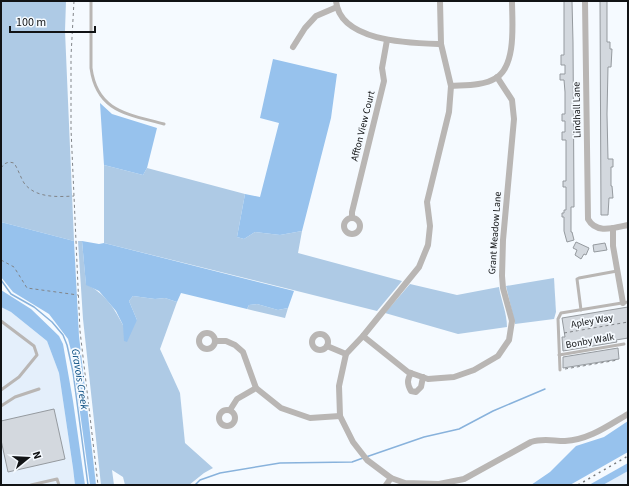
<svg xmlns="http://www.w3.org/2000/svg" width="629" height="486" font-family="'Source Sans 3',sans-serif">
	<style>
		.built { fill: #e4effb }
		.green { fill: #aecae5 }
		.forest { fill: #97c2ed }
		.lines { fill: none; stroke-linecap: round; stroke-linejoin: round }
		.stream { stroke: #88b2dc; stroke-width: 1.5 }
		.building { fill: #d3d8de; stroke: #959a9f }
		.path { stroke: #818488; stroke-width: 1; stroke-dasharray: 3 3; stroke-linecap: butt }
		.service { stroke: #b9b6b4; stroke-width: 3 }
		.minor { stroke: #b9b6b4; stroke-width: 6 }
		.rail { stroke: #777a7d; stroke-width: 1.5; stroke-dasharray: 2 4; stroke-linecap: butt }
		.labels { text-anchor: middle; dominant-baseline: central; stroke-width: 3.5; stroke-linejoin: round; paint-order: stroke }
		.street-label { font-size: 10px; fill: #111315; stroke: #f5faff }
		.water-label { font-size: 11px; font-style: italic; fill: #0b4e81; stroke: #f5faff }
	</style>
	<rect width="100%" height="100%" fill="#f5faff"/>
	<!-- built -->
	<g class="built">
		<polygon points="1,307 11,312 47,341 59,373 73,468 75,485 1,485"/>
		<polygon points="628,471 628,485 603,485"/>
	</g>
	<!-- green -->
	<g class="green">
		<polygon points="1,1 66,1 65,31 74,241 1,222"/>
		<polygon points="104,165 143,175 147,168 245,194 237,237 244,239 255,232 280,235 302,231 298,253 402,281 377,311 104,243"/>
		<path d="M 78,241 L 82,241 L 86,284 C 105,294 113,306 123,325 L 137,320 L 129,301 L 133,296 L 155,299 L 165,298 L 177,302 L 160,349 L 180,393 L 185,443 L 213,468 L 204,473 L 189,485 L 125,485 L 123,477 L 112,470 L 114,485 L 101,485 L 83,319 Z"/>
		<polygon points="554,278 556,312 554,319 515,324 506,286"/>
		<path d="M 410,284 L 457,295 L 499,287 C 501,300 507,313 507,327 L 458,334 L 385,313 Z"/>
		<polygon points="257,304 278,310 288,308 285,318 247,309 249,305"/>
	</g>
	<!-- forest -->
	<g class="forest">
		<polygon points="273,59 337,74 331,118 302,231 280,235 255,232 244,239 237,237 245,194 260,197 279,123 260,118"/>
		<polygon points="100,103 112,114 157,128 147,168 143,175 104,165"/>
		<polygon points="1,222 74,241 79,336 96,485 90,485 72,354 68,339 49,314 13,292 1,277"/>
		<polygon points="82,241 99,244 104,243 294,291 288,308 278,310 257,304 249,305 247,309 181,293 177,302 165,298 155,299 133,296 129,301 137,320 127,342 124,341 123,325 116,311 99,291 86,285"/>
		<polygon points="1,290 31,309 59,336 63,344 73,401 85,485 75,485 73,468 59,373 47,341 11,312 1,307"/>
		<polygon points="628,421 628,452 570,485 531,485 550,472 576,446 604,437"/>
		<polygon points="628,463 628,471 603,485 589,485"/>
	</g>
	<g class="lines">
		<!-- stream -->
		<g class="stream">
			<polyline points="1,280 11,294 34,307 52,322 63,335 67,345 73,372 88,485"/>
			<polyline points="366,457 424,437 459,429 493,411 545,389"/>
			<polyline points="195,485 200,480 220,473 280,463 352,462 363,458"/>
		</g>
	</g>
	<!-- building -->
	<g class="building">
		<polygon points="564,1 572,1 573,42 574,203 574,207 571,207 571,232 572,232 574,240 567,242 564,231 564,217 562,217 562,213 564,213 564,210 566,210 566,187 563,187 563,181 566,181 566,140 562,140 562,132 565,132 565,121 562,121 562,114 565,114 565,92 564,80 560,80 560,74 565,74 565,65 561,65 561,55 564,55"/>
		<polygon points="600,1 607,1 607,42 610,42 610,49 612,49 611,67 608,67 607,114 608,159 613,159 613,167 611,167 611,186 612,186 613,198 609,198 608,215 601,215"/>
		<polygon points="576,242 589,248 586,255 584,254 581,259 575,255 577,250 573,248"/>
		<polygon points="605,243 607,250 594,252 593,245"/>
		<polygon points="628,307 628,338 616,340 617,342 563,351 562,337 565,337 562,318"/>
		<polygon points="618,348 619,359 563,368 563,357"/>
		<polygon points="54,409 65,459 8,472 1,440 1,421"/>
	</g>
	<g class="lines">
		<!-- path -->
		<g class="path">
			<polyline points="74,1 71,56 71,129 80,331 98,485"/>
			<path d="M 1,168 L 4,164 L 9,162 L 14,163 C 18,169 20,176 24,183 C 35,198 57,197 74,196"/>
			<polyline points="1,260 14,267 27,288 78,295"/>
			<polyline points="564,333 628,322"/>
			<polyline points="565,369 618,360"/>
		</g>
		<!-- service -->
		<g class="service">
			<path d="M 91,1 L 91,68 C 97,112 128,114 164,124"/>
			<polyline points="581,310 577,279 579,278 617,271"/>
			<polyline points="1,321 34,346 37,355 19,377 1,390"/>
			<polyline points="559,355 624,344"/>
			<polyline points="560,370 558,319 561,313 628,302"/>
			<polyline points="1,406 15,397 39,389"/>
			<polyline points="31,485 57,479 59,485"/>
		</g>
		<!-- minor -->
		<g class="minor">
			<path d="M 336,1 C 340,42 410,43 441,44"/>
			<path d="M 440,1 L 441,44 L 451,86 L 449,112 L 427,202 L 430,226 L 428,245 L 419,267 L 363,336 L 346,354 L 339,386 L 340,416 L 353,442 L 367,460 L 391,478 L 405,483 L 439,484 L 464,479 L 531,442 C 543,438 553,441 565,441 C 589,440 609,425 628,414"/>
			<path d="M 585,1 L 588,219 C 596,234 613,228 628,225"/>
			<polyline points="293,47 305,28 316,16 337,7"/>
			<path d="M 451,86 C 465,85 483,86 496,78 C 517,65 512,21 512,1"/>
			<polyline points="352,218 352,212 384,81 382,68 387,40"/>
			<circle cx="352" cy="226" r="8"/>
			<polyline points="613,228 613,246 623,303"/>
			<circle cx="207" cy="341" r="8"/>
			<circle cx="320" cy="342" r="8"/>
			<polyline points="363,336 408,372 428,379 454,377 474,370 498,356 509,340 512,321 503,288 502,276 503,240 514,119 512,100 497,77"/>
			<polyline points="215,341 226,341 235,345 243,352 256,388 281,408 310,418 340,416"/>
			<polyline points="327,346 346,354"/>
			<path d="M 411,373 C 407,380 407,384 411,391 L 416,392 L 421,387 L 423,377"/>
			<circle cx="227" cy="418" r="8"/>
			<polyline points="230,410 237,399 256,388"/>
			<polyline points="386,485 391,478"/>
		</g>
		<!-- rail -->
		<polyline class="rail" points="578,485 628,456"/>
	</g>
	<g class="labels">
		<!-- street labels -->
		<g class="street-label">
			<text transform="translate(577 110) rotate(-91)">Lindhall Lane</text>
			<text transform="translate(363 126) rotate(-76)">Affton View Court</text>
			<text transform="translate(495 233) rotate(-86)">Grant Meadow Lane</text>
			<text transform="translate(592 321) rotate(-10)">Apley Way</text>
			<text transform="translate(590 341) rotate(-10)">Bonby Walk</text>
		</g>
		<!-- water labels -->
		<g class="water-label">
			<text transform="translate(80 379) rotate(81)">Gravois Creek</text>
		</g>
	</g>
	<!-- border -->
	<rect width="629" height="486" fill="none" stroke="#111315" stroke-width="4"/>
	<!-- north arrow -->
	<g transform="translate(28 458) rotate(72)" stroke="#f5faff" stroke-width="3" paint-order="stroke">
	<path d="M0-3L7 15L0 10L-7 15Z" fill="#111315"/>
	<text y="-6" font-size="11" font-weight="bold" text-anchor="middle" fill="#111315">N</text>
	</g>
	<!-- scale -->
	<path d="M10 26v6h85v-6" fill="none" stroke="#111315" stroke-width="2"/>
	<text x="16" y="26" font-size="12" fill="#111315" stroke="#f5faff" stroke-width="3" paint-order="stroke">100 m</text>
</svg>
